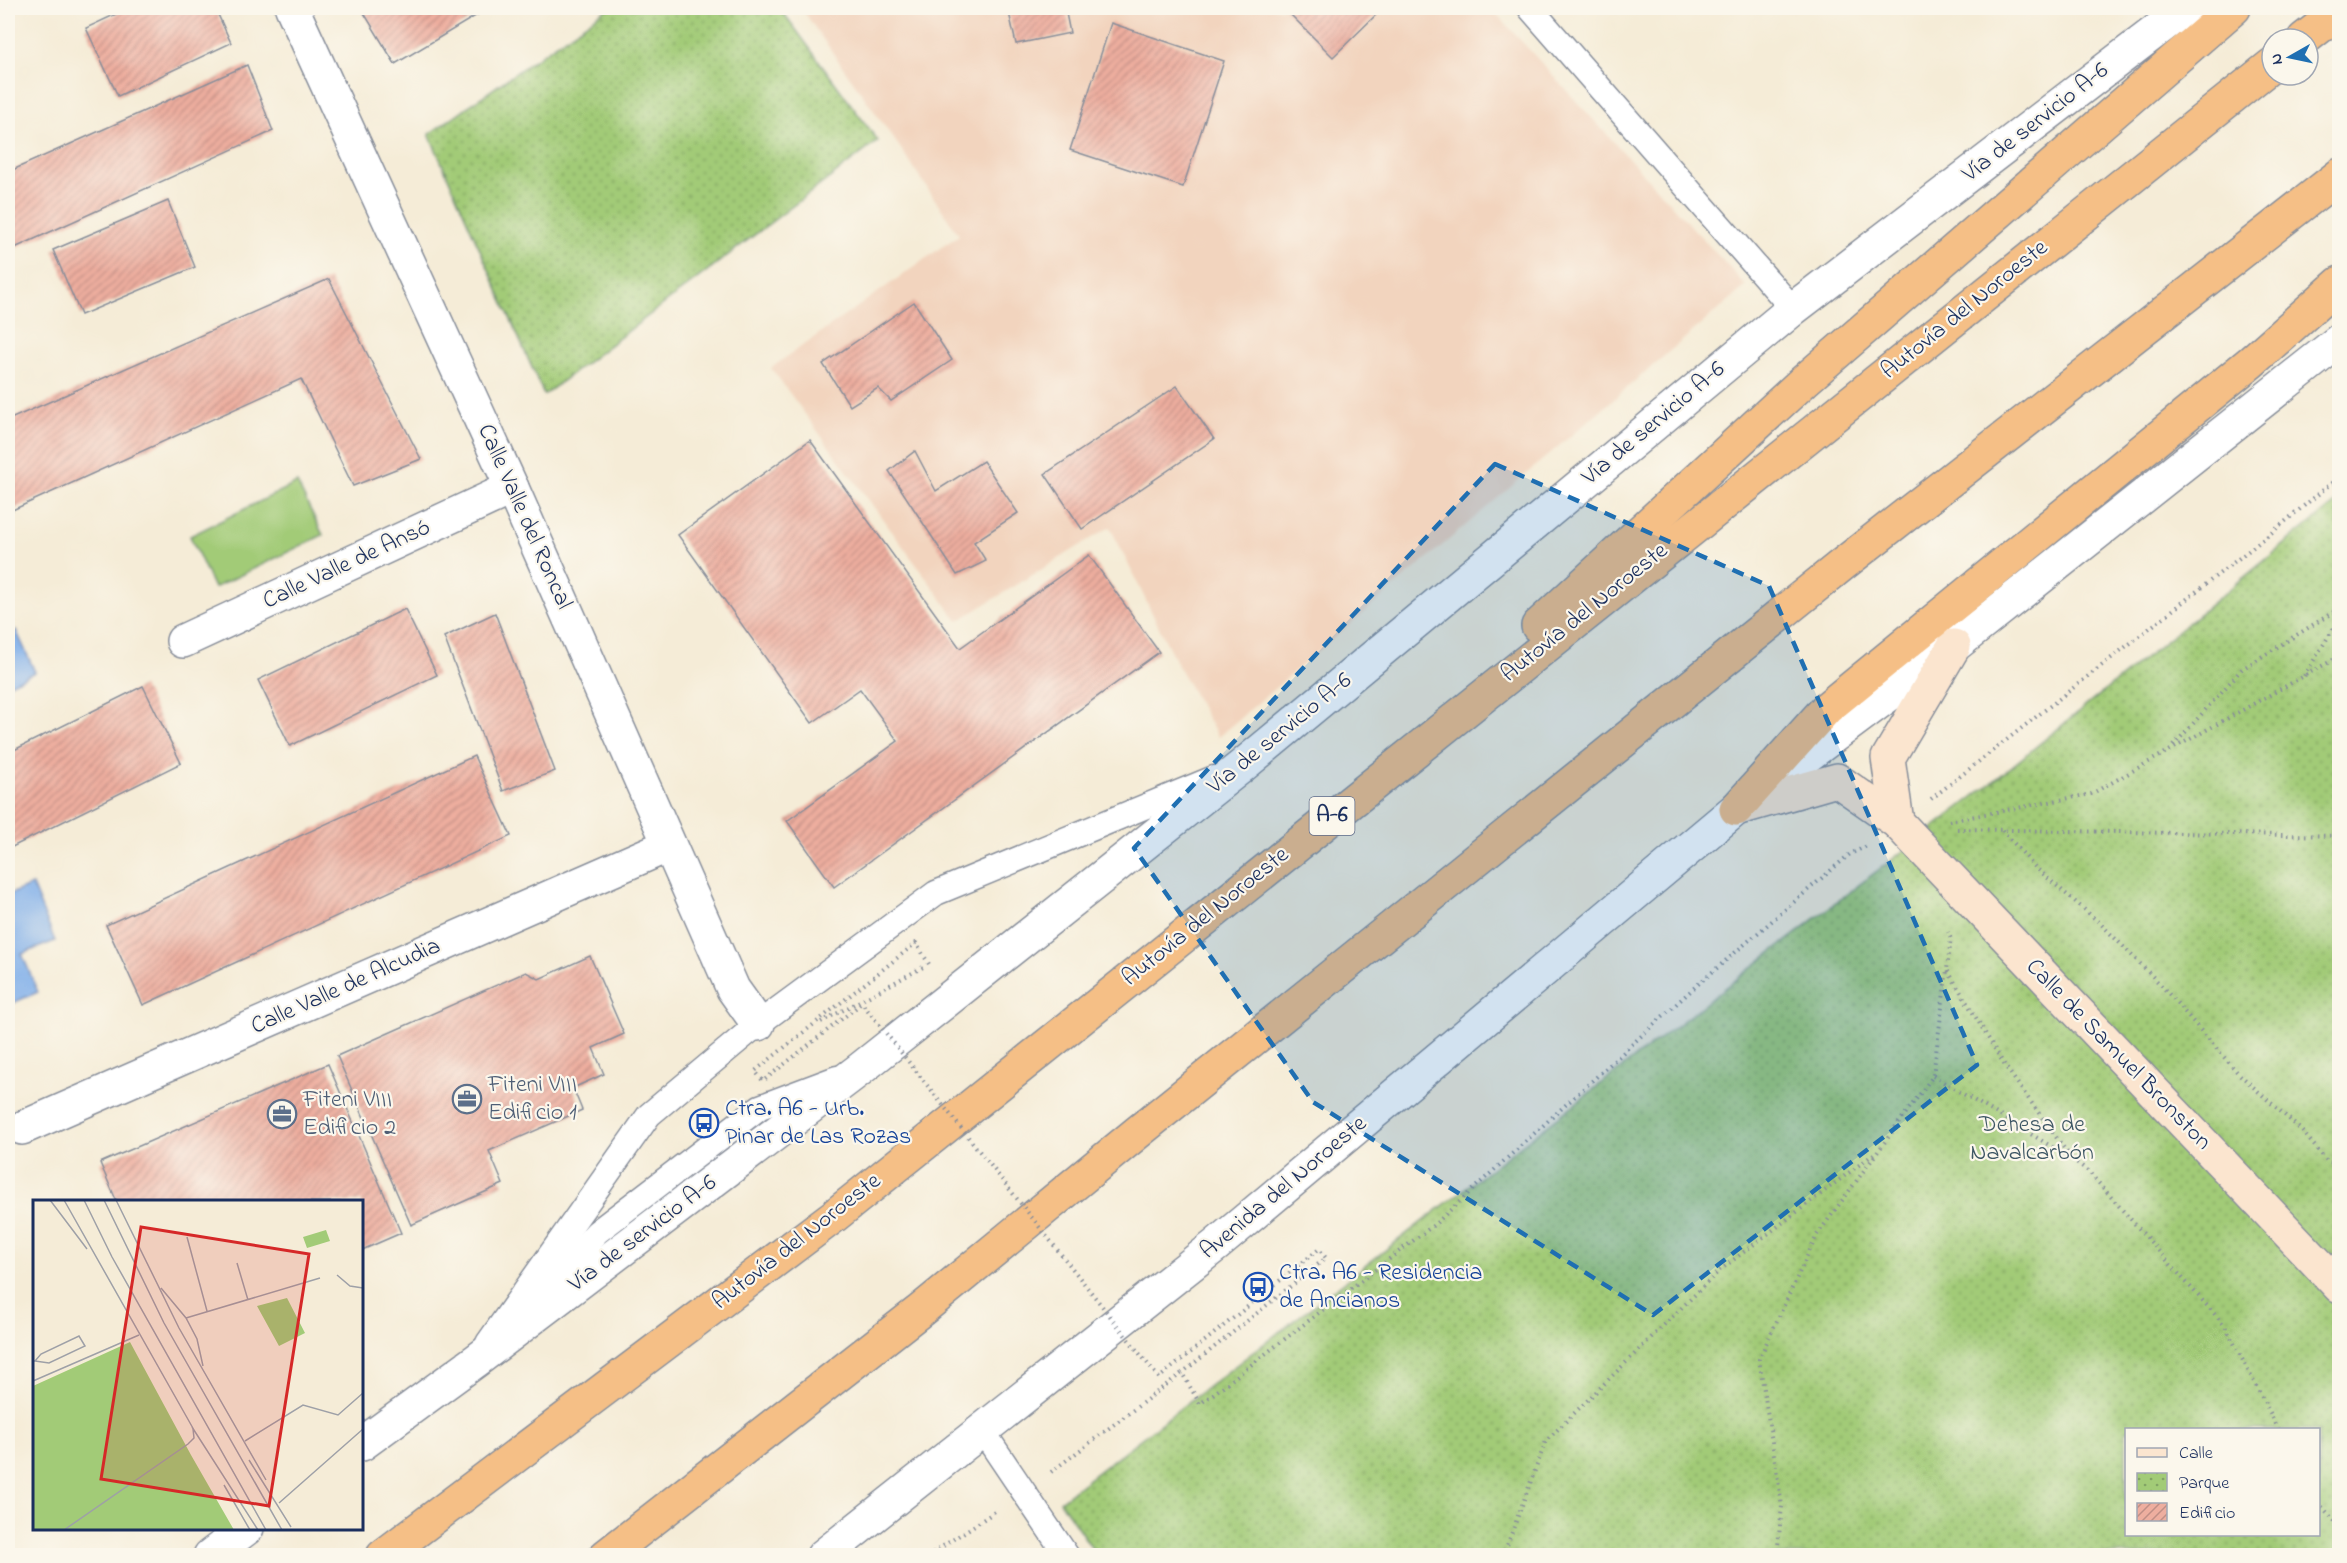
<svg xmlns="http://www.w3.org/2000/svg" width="2347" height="1563" font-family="'Indie Flower',sans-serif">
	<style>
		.built { fill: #f2d4be }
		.grass { fill: #a2cb77; stroke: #5e7d6a; stroke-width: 1.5 }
		.park { fill: url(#park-dots); stroke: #5e7d6a; stroke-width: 1.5; fill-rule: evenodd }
		.water { fill: #7faee9; stroke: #4d6ea4; stroke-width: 1.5 }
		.building { fill: url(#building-hatch) }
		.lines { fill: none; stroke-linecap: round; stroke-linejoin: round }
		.lane-casing { stroke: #888e9a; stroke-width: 27 }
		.street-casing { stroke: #888e9a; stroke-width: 36 }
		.secondary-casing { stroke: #888e9a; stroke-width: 36 }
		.highway-casing { stroke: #888e9a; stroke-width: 36 }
		.path { stroke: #888e9a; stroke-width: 4; stroke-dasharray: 1.5 4.5; stroke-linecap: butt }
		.lane { stroke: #fff; stroke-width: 24 }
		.street { stroke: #fff; stroke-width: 33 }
		.secondary { stroke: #fbe5cf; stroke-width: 33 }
		.highway { stroke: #f5bf86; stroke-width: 33 }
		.path-bridge { stroke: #888e9a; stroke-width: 4; stroke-dasharray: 1.5 4.5; stroke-linecap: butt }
		.marked { fill: #1f6fb2; fill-opacity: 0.2; stroke: #1f6fb2; stroke-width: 4.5; stroke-dasharray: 12 8; stroke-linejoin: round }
		.labels { text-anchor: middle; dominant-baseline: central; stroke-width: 4.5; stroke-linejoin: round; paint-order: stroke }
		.shield { fill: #fbf7ec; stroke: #5e6b89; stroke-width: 1.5 }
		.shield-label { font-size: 22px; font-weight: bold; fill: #1b2f5e }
		.street-label { font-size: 24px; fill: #1b2f5e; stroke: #fbf7ec }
		.service-label { font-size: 24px; fill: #4e5e75; stroke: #fbf7ec; text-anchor: start }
		.transit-label { font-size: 24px; fill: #164399; stroke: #fbf7ec; text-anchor: start }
		.park-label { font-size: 24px; fill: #3d5664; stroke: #fbf7ec }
		.inset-road { fill: none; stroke: #9ea0a7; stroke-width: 1.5 }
		.view { fill: #d62828; fill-opacity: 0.15; stroke: #d62828; stroke-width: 3 }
		.inset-edge { fill: none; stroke: #1b2f5e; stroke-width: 3 }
	</style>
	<defs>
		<pattern id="park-dots" width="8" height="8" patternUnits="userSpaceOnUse" patternTransform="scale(1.5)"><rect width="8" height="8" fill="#a2cb77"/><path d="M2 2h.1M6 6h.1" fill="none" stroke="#83a565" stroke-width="1.8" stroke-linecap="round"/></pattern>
		<pattern id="building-hatch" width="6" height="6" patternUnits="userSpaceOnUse" patternTransform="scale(1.5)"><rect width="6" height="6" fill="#eeae9f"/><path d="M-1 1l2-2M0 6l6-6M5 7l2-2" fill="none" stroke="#c08e85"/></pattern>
	</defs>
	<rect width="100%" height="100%" fill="#fbf7ec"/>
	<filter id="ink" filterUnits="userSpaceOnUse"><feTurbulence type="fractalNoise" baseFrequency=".0167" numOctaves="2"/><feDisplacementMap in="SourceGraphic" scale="12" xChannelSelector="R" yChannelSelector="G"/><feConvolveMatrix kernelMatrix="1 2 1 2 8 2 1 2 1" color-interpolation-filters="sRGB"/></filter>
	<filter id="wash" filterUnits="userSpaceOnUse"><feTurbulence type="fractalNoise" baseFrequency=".008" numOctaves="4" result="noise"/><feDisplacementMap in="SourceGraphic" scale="24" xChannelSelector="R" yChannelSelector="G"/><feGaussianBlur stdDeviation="1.35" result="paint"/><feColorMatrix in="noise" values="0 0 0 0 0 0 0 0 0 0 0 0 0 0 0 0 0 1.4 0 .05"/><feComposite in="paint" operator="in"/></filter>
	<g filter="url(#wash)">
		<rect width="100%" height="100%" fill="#f5ecd7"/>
		<!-- built -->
		<polygon class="built" points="801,8 1491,8 1746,286 1218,737 1179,668 1110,527 958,621 771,368 959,235 901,149"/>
		<!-- grass -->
		<polygon class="grass" points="297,483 323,535 214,588 190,536"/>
		<!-- park -->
		<g class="park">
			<polygon points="608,8 780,8 878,141 544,395 429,134"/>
			<path d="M 2339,500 L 2339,1555 L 1097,1556 L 1060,1501 L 1995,780 ZM 2126,1430 L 2318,1430 L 2318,1534 L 2126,1534 Z"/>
		</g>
		<!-- water -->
		<g class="water">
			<polygon points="16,630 35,672 8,685 8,634"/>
			<polygon points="32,885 55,941 22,954 38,992 8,1005 8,895"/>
		</g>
		<g id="blocks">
			<!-- building -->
			<g class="building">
				<polygon points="129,8 215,8 231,43 118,96 86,28"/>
				<polygon points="361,8 489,8 395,64"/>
				<polygon points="1008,8 1065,8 1070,33 1016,44"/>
				<polygon points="1284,8 1383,8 1333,57"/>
				<polygon points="1111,23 1224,61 1183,187 1070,150"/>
				<polygon points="247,65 273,131 8,251 8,172"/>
				<polygon points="168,201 195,267 81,315 53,250"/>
				<polygon points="329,279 421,459 353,486 301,379 8,512 8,420"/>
				<polygon points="914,302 952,360 891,401 878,388 850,406 823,364"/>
				<polygon points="1177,386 1214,439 1082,529 1045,474"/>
				<polygon points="810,440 960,648 1089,555 1159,652 834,887 787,821 898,741 860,689 812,723 678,535"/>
				<polygon points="915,451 936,491 983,461 1018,513 974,542 986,561 957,575 889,471"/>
				<polygon points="405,609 437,675 290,746 258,680"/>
				<polygon points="495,613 555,771 503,791 444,637"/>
				<polygon points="143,686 181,763 8,849 8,753"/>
				<polygon points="474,756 511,836 143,1005 106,925"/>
				<polygon points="590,956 624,1034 593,1048 604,1074 573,1088 582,1110 489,1151 503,1184 411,1225 337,1056 526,972 539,979"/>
				<polygon points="328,1064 401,1233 362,1250 362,1202 117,1202 100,1163"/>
			</g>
		</g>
	</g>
	<g filter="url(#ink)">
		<use href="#blocks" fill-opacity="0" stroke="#888e9a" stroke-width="1.5"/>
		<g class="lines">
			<!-- lane casing -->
			<g class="lane-casing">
				<g id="lane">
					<polyline points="1530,8 1793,309"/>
					<polyline points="535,1299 597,1232 760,1107 837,1078"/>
					<polyline points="488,1343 649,1115 758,1024 936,893 1214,778"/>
					<polyline points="982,1430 1067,1556"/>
				</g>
			</g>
			<!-- street casing -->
			<g class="street-casing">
				<g id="street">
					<polyline points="292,8 512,488 733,989 758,1024"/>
					<polyline points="183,641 512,488"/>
					<polyline points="22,1128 669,845"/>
					<polyline points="362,1444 477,1360 859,1070 1242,766 1793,309 2186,8"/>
					<polyline points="210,1556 247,1528"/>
					<polyline points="823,1556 1216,1245 1736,809 1954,646 2340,340"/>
				</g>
			</g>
			<!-- secondary casing -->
			<g class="secondary-casing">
				<g id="secondary">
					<polyline points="1736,809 1837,780 1897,822 2340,1287"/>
					<polyline points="1897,822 1888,758 1954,646"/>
				</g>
			</g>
			<!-- highway casing -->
			<g class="highway-casing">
				<g id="highway">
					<polyline points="2304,39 2340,11"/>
					<polyline points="1538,626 1804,381 2234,8"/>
					<polyline points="1736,809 1827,708 2251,362 2340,283"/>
					<polyline points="383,1556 834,1216 2272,65"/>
					<polyline points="606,1556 921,1310 1138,1132 1843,564 2340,175"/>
				</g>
			</g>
			<!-- path -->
			<g class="path">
				<polyline points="2304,676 2340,618"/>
				<polyline points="2173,746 2242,669 2340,608"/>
				<polyline points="1931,799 2270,534 2340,476"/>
				<polyline points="1949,821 2091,794 2340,656"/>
				<polyline points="1957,829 2340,836"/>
				<polyline points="2002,830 2035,867 2101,924 2161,985 2238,1073 2301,1130 2328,1162 2340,1163"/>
				<polyline points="1948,971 2005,1066 2069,1155"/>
				<polyline points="821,1022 925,966"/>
				<polyline points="1933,1076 2071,1158 2088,1171 2225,1326 2279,1430"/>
				<polyline points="1051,1472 1182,1373 1200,1404 1435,1224 1696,986 1850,854 1867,846"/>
				<polyline points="2318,1502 2340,1527"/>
				<polyline points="928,1556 996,1511"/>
				<polyline points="1503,1556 1546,1441 1720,1270 1875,1153"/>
				<polyline points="1777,1556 1782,1506 1759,1359 1817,1235 1933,1076 1951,939 1948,932"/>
			</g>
			<!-- lane -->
			<use href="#lane" class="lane"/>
			<!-- street -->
			<use href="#street" class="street"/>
			<!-- secondary -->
			<use href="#secondary" class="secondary"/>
			<!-- highway -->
			<use href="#highway" class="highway"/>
			<!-- path-bridge -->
			<polyline class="path-bridge" points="929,964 916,943 755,1071 763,1081 862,1003 1159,1378 1319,1249 1326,1258 1182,1373"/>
		</g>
	</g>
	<!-- marked area -->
	<path class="marked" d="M 1495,464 L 1769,586 L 1977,1065 L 1653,1315 L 1313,1102 L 1134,848 Z"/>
	<!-- icons -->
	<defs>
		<g id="office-ring" transform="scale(1.5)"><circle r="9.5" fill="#fbf7ec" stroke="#5c6f8a" stroke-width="1.5"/><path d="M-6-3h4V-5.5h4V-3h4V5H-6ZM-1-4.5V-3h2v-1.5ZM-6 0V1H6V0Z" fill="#5c6f8a"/></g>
		<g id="bus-ring" transform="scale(1.5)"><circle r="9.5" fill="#fbf7ec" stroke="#1a4fb4" stroke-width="1.5"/><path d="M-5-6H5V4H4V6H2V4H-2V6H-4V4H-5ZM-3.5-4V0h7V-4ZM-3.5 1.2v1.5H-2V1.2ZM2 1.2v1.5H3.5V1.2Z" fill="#1a4fb4"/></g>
	</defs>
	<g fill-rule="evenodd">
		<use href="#office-ring" x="467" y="1099"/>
		<use href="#office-ring" x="282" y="1114"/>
		<use href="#bus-ring" x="704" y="1123"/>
		<use href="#bus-ring" x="1258" y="1287"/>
	</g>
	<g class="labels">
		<!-- shield labels -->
		<rect class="shield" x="1309.5" y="797" width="45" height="38" rx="4.5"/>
		<g class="shield-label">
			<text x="1332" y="816">A-6</text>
		</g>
		<!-- street labels -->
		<g class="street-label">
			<text transform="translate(2036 123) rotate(-38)">Vía de servicio A-6</text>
			<text transform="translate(1965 310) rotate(-39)">Autovía del Noroeste</text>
			<text transform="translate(1654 424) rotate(-40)">Vía de servicio A-6</text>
			<text transform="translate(524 517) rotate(66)">Calle Valle del Roncal</text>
			<text transform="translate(347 565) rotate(-25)">Calle Valle de Ansó</text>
			<text transform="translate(1585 613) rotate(-39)">Autovía del Noroeste</text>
			<text transform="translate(1280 734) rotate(-39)">Vía de servicio A-6</text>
			<text transform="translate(1206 917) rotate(-39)">Autovía del Noroeste</text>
			<text transform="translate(346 987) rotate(-24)">Calle Valle de Alcudia</text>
			<text transform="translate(2118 1055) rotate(46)">Calle de Samuel Bronston</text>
			<text transform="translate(1284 1188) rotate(-40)">Avenida del Noroeste</text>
			<text transform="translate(643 1234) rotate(-37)">Vía de servicio A-6</text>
			<text transform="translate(797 1242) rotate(-38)">Autovía del Noroeste</text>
		</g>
		<!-- service labels -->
		<g class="service-label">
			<text x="488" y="1085">Fiteni VIII<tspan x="488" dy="28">Edificio 1</tspan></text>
			<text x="303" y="1100">Fiteni VIII<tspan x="303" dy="28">Edificio 2</tspan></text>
		</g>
		<!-- transit labels -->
		<g class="transit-label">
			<text x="725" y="1109">Ctra. A6 - Urb.<tspan x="725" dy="28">Pinar de Las Rozas</tspan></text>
			<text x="1279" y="1273">Ctra. A6 - Residencia<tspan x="1279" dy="28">de Ancianos</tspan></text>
		</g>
		<!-- park labels -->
		<g class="park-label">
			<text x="2032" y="1125">Dehesa de<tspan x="2032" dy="28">Navalcarbón</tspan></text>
		</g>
	</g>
	<!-- overview -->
	<g transform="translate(33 1200)">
		<rect width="330" height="330" fill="#f5ecd7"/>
		<path d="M 293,30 L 297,41 L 274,48 L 270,37 Z" fill="#a2cb77"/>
		<path d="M 254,98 L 272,133 L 246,146 L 224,106 ZM 97,142 L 158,255 L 201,330 L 0,330 L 0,186 Z" fill="#a2cb77"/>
		<path class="inset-road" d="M 17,0 L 54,49M 31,0 L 161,230M 51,0 L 79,57 L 233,330M 71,0 L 131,123 L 249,330M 83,0 L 146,128 L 233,280M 154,37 L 174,111M 204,63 L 215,100M 304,75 L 317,86 L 330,88M 128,88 L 153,118 L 164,139 L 170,166M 153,118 L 287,78M 0,161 L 2,161 L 16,163 L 52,146 L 46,136 L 8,154 L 2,161M 0,181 L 106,135M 159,227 L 225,330M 212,241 L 270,205 L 305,215 L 330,193M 216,260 L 258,327M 191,285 L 217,330M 246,303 L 330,229M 31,330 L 155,244 L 161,238 L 160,229"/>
		<path class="view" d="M 108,27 L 276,54 L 236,306 L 68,279 Z"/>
		<rect width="330" height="330" class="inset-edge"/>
	</g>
	<!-- margin -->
	<rect width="2347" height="1563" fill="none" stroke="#fbf7ec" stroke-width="30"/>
	<!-- legend -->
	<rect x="2125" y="1428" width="195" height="108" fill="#fbf7ec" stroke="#a1a7b3" stroke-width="1.5"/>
	<rect x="2137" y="1448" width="30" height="9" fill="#fbe5cf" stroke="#a1a7b3" stroke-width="1.5"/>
	<text x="2179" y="1458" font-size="18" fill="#1b2f5e">Calle</text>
	<rect x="2137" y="1473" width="30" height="18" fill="url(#park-dots)" stroke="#a1a7b3" stroke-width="1.5"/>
	<text x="2179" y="1488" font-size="18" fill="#1b2f5e">Parque</text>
	<rect x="2137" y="1503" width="30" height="18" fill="url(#building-hatch)" stroke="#a1a7b3" stroke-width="1.5"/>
	<text x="2179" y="1518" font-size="18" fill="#1b2f5e">Edificio</text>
	<!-- north arrow -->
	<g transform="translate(2290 57) rotate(261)"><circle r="28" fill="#fbf7ec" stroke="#a1a7b3" stroke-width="1.5"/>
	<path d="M0-4.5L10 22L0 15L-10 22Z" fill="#1f6fb2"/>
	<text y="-9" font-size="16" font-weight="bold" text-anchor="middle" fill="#1b2f5e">N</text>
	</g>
</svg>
